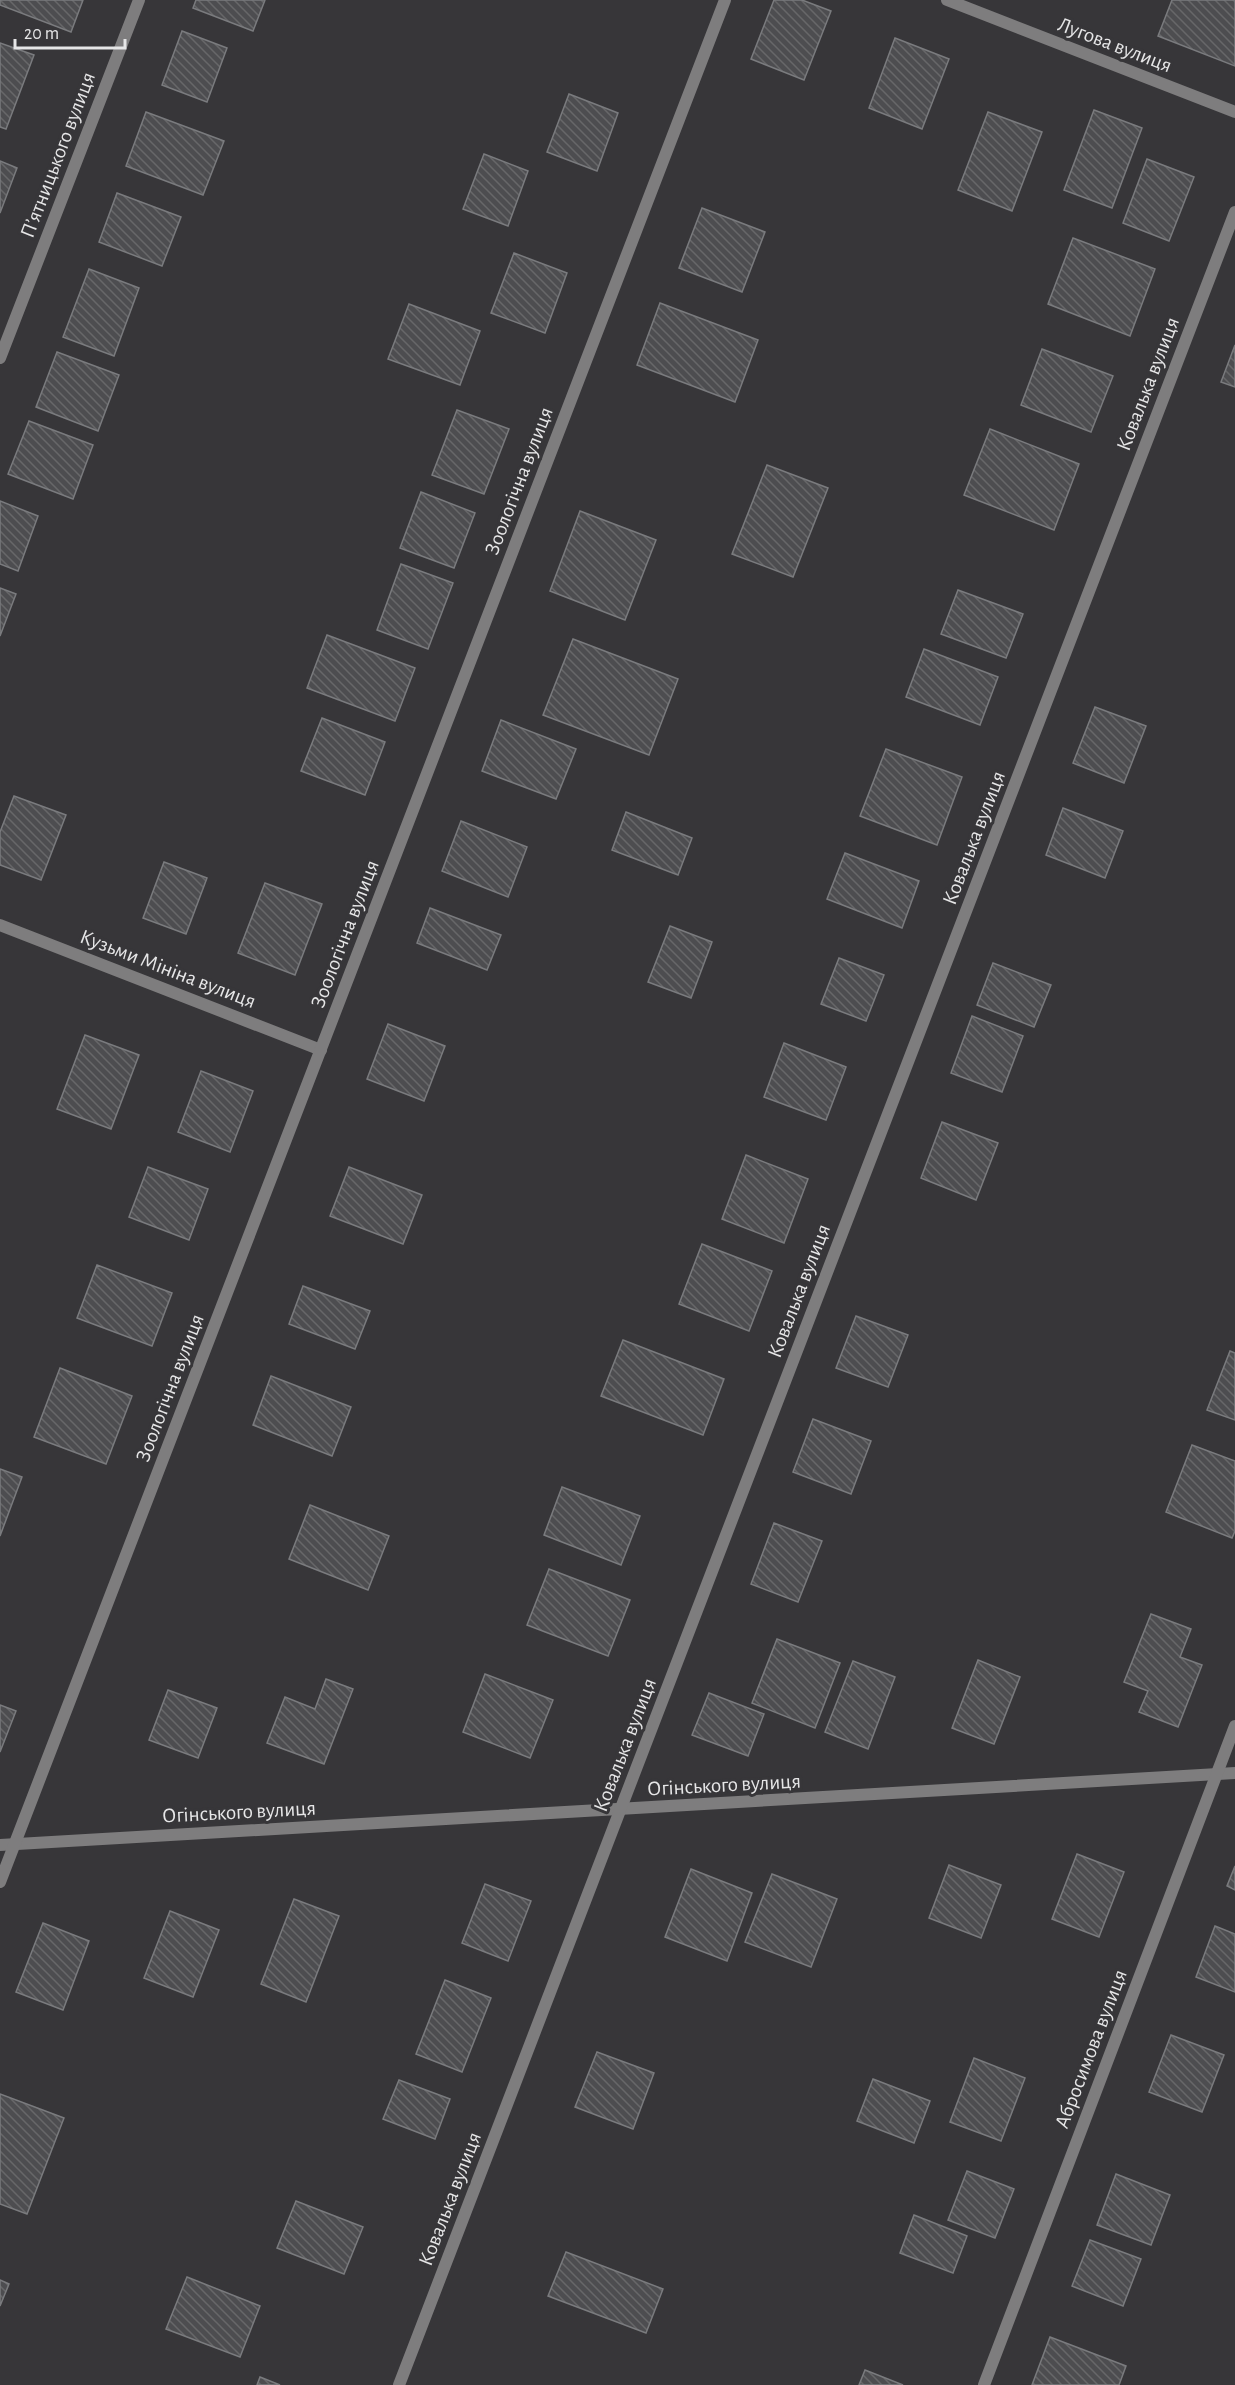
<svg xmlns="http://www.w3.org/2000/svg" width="1235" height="2385" font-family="'Alegreya Sans',sans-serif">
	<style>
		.building { fill: url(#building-back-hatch); stroke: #7a7b7e; stroke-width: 1.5 }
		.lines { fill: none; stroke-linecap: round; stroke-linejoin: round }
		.minor { stroke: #7e7d7e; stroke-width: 12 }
		.labels { text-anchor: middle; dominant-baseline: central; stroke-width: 6; stroke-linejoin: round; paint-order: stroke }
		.street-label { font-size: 21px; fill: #e6e6e7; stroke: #373639 }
	</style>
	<defs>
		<pattern id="building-back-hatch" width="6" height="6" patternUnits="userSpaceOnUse" patternTransform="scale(1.5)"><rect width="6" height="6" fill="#4d4d50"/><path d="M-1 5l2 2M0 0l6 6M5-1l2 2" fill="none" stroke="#676769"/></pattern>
	</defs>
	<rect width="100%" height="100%" fill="#373639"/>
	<!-- building -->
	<g class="building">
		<polygon points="0,0 83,0 71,32 0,5"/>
		<polygon points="196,0 265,0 253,31 193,8"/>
		<polygon points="774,0 802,0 831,11 804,80 751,59"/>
		<polygon points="1172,0 1235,0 1235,66 1158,36"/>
		<polygon points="182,31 227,48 207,102 162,85"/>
		<polygon points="895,38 949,59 922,129 869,108"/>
		<polygon points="0,43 34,55 6,129 0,127"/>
		<polygon points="569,94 618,113 597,171 547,152"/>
		<polygon points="1094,110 1142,128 1112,208 1064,190"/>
		<polygon points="146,112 224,141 203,195 126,166"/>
		<polygon points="988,112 1042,132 1012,211 958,190"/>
		<polygon points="484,154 528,171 508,226 463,209"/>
		<polygon points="1147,159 1194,177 1169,241 1123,223"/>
		<polygon points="0,161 17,168 0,213"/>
		<polygon points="117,193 181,217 162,266 99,242"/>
		<polygon points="702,208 765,232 742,292 679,268"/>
		<polygon points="1073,238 1155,269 1130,336 1048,304"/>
		<polygon points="514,253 567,273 545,333 491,313"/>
		<polygon points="89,269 139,288 114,356 63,337"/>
		<polygon points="660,303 758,340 735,402 637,365"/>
		<polygon points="409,304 480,331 460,385 388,359"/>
		<polygon points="1235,345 1235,387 1221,382"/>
		<polygon points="1042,349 1113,376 1091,432 1021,405"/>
		<polygon points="57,352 119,375 98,431 36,407"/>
		<polygon points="457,410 509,429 484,494 432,475"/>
		<polygon points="29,421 93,445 73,499 8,474"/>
		<polygon points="990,429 1079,464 1054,530 964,495"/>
		<polygon points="767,465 828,488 793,577 732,554"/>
		<polygon points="421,492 475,513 454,568 400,548"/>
		<polygon points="0,501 38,516 18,571 0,564"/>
		<polygon points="580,511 656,540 625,620 550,591"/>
		<polygon points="401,564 453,583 428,649 377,630"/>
		<polygon points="0,588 16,594 0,636"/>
		<polygon points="958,590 1023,614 1006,658 941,634"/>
		<polygon points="327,635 415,668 395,721 307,688"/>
		<polygon points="573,639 678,679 649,755 543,715"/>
		<polygon points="924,649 998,677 980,725 906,697"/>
		<polygon points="1095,707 1146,726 1124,783 1073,763"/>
		<polygon points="322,718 385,742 365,795 301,771"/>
		<polygon points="501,720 576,749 556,799 482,771"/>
		<polygon points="886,749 962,777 937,845 860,816"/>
		<polygon points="14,796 66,815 41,880 0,865 0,832"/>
		<polygon points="1063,808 1123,831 1105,878 1046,855"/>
		<polygon points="626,812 692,838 678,875 612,850"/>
		<polygon points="461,821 527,847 508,897 442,871"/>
		<polygon points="845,853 919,881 902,928 827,899"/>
		<polygon points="164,862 207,878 186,934 143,918"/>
		<polygon points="265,883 322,904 295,975 238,953"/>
		<polygon points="430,908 501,935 487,970 417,943"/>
		<polygon points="670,926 712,942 691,998 648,982"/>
		<polygon points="839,958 884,975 866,1021 821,1004"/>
		<polygon points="993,963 1051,985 1034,1027 977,1005"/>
		<polygon points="972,1016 1023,1036 1002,1092 951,1073"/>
		<polygon points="388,1024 445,1046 424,1101 367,1079"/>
		<polygon points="85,1035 139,1055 111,1129 57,1109"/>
		<polygon points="784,1043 846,1067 826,1120 764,1097"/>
		<polygon points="201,1071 253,1091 230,1152 178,1132"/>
		<polygon points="942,1122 998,1143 976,1200 921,1178"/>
		<polygon points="746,1155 808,1179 784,1243 722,1219"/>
		<polygon points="148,1167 208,1189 189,1240 129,1217"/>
		<polygon points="349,1167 422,1195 403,1244 330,1216"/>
		<polygon points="702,1244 772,1271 749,1331 679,1304"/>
		<polygon points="97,1265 172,1293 152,1346 77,1318"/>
		<polygon points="303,1286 370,1311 355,1349 289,1324"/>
		<polygon points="856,1316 908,1335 888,1387 836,1368"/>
		<polygon points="623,1340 724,1379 703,1435 601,1396"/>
		<polygon points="1230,1351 1235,1353 1235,1420 1207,1410"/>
		<polygon points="60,1368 132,1396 106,1464 34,1437"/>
		<polygon points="271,1376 351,1407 332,1456 253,1425"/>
		<polygon points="813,1419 871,1441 851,1494 793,1472"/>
		<polygon points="1192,1445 1235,1461 1235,1531 1232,1538 1166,1512"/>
		<polygon points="0,1469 22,1477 0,1536"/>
		<polygon points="562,1487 640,1516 621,1565 544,1535"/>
		<polygon points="310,1505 389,1536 368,1590 289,1559"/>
		<polygon points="774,1523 822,1541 798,1602 751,1584"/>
		<polygon points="549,1569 630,1600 608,1656 527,1625"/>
		<polygon points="1151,1614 1191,1629 1180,1657 1202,1665 1178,1727 1139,1712 1148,1691 1124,1682"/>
		<polygon points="777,1639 840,1663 815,1728 752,1703"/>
		<polygon points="978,1660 1020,1677 994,1744 952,1728"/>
		<polygon points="853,1661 895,1677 868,1749 825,1732"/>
		<polygon points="485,1674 553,1700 530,1758 463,1732"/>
		<polygon points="326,1679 353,1689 324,1764 267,1743 285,1697 315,1709"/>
		<polygon points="168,1690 217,1708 198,1758 149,1740"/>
		<polygon points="709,1693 764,1714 748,1756 692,1735"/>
		<polygon points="0,1705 16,1711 0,1752"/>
		<polygon points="1077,1854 1124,1872 1099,1937 1052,1919"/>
		<polygon points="949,1865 1001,1885 981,1938 929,1918"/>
		<polygon points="1235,1866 1235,1890 1227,1886"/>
		<polygon points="691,1869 752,1893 727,1961 665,1937"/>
		<polygon points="772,1874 837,1899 811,1967 745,1942"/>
		<polygon points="485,1884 531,1901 508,1961 462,1943"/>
		<polygon points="294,1899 339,1916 306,2002 261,1984"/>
		<polygon points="170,1911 219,1930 193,1997 144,1978"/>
		<polygon points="43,1923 89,1941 63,2010 16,1992"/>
		<polygon points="1215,1926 1235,1934 1235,1992 1196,1977"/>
		<polygon points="445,1980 491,1998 462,2072 416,2054"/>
		<polygon points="1171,2035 1224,2055 1202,2112 1149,2092"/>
		<polygon points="597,2052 654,2073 633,2129 575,2107"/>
		<polygon points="974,2058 1025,2078 1001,2141 950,2122"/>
		<polygon points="873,2079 930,2101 914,2143 857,2121"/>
		<polygon points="399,2080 450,2099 435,2139 383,2119"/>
		<polygon points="0,2094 64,2118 27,2214 0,2204"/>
		<polygon points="967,2171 1014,2189 995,2238 948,2220"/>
		<polygon points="1116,2174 1170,2195 1151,2245 1097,2225"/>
		<polygon points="296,2201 363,2227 344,2274 277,2248"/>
		<polygon points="914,2215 967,2236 953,2273 900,2253"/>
		<polygon points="1090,2240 1141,2259 1123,2306 1072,2286"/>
		<polygon points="566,2252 663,2289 646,2333 548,2296"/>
		<polygon points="187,2277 260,2306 240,2357 166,2329"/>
		<polygon points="0,2280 9,2284 0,2306"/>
		<polygon points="1050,2337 1126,2366 1119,2385 1032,2385"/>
		<polygon points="865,2370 903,2385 859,2385"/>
		<polygon points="260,2377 280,2385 257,2385"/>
	</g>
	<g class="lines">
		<!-- minor -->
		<g class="minor">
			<polyline points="947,0 1235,112"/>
			<polyline points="0,358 139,0"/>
			<polyline points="0,925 321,1050"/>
			<polyline points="0,1845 1235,1773"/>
			<polyline points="0,1882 725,0"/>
			<polyline points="399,2385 1235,212"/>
			<polyline points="984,2385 1235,1726"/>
		</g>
	</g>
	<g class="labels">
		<!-- street labels -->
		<g class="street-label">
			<text transform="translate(1115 45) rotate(21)">Лугова вулиця</text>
			<text transform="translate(58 155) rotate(-69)">П’ятницького вулиця</text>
			<text transform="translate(1148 384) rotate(-69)">Ковалька вулиця</text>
			<text transform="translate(519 481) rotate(-69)">Зоологічна вулиця</text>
			<text transform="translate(974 838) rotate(-69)">Ковалька вулиця</text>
			<text transform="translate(345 934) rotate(-69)">Зоологічна вулиця</text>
			<text transform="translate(168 969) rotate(21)">Кузьми Мініна вулиця</text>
			<text transform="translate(799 1291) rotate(-69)">Ковалька вулиця</text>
			<text transform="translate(170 1388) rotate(-69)">Зоологічна вулиця</text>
			<text transform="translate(625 1745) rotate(-69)">Ковалька вулиця</text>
			<text transform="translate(724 1785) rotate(-3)">Огінського вулиця</text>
			<text transform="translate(239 1812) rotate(-3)">Огінського вулиця</text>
			<text transform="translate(1091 2049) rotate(-69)">Абросимова вулиця</text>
			<text transform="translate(450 2199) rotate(-69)">Ковалька вулиця</text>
		</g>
	</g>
	<!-- scale -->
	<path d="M15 39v9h110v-9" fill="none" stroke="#e6e6e7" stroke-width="3"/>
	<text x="24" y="39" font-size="18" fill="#e6e6e7" stroke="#373639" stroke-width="4.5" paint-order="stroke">20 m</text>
</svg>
